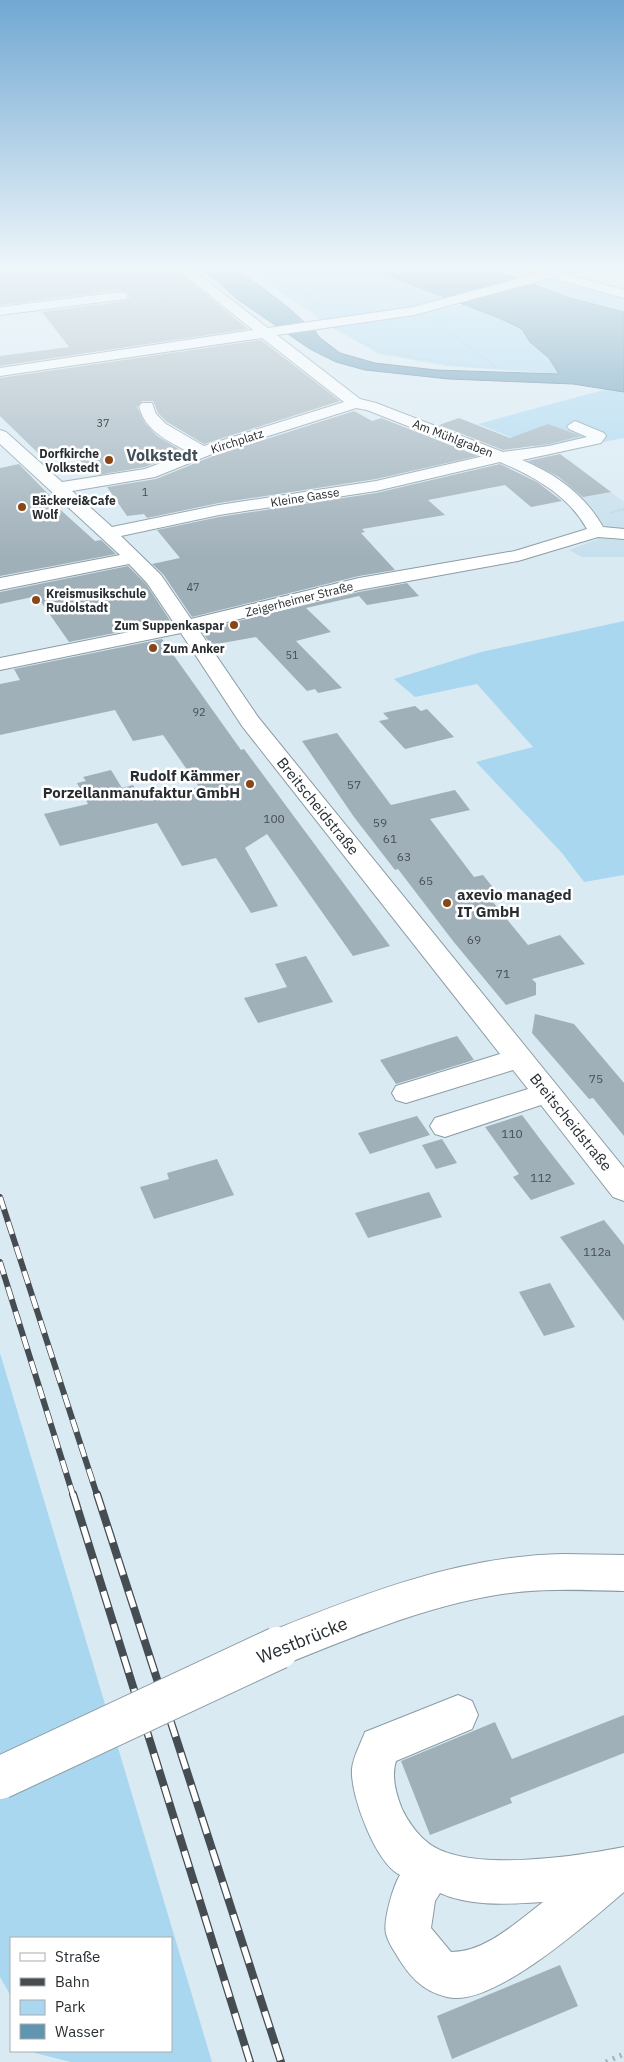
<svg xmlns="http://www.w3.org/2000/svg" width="624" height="2062" font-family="'IBM Plex Sans',sans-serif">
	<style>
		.built { fill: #c7e0ed }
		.green { fill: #aad7f0 }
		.water { fill: #6095b1; stroke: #4f768b }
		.building { fill: #a0b0b9 }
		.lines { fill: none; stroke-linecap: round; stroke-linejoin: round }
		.minor-casing { stroke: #8b9ba3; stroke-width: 2 }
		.path-far1 { stroke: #a2b0b7; stroke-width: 2; stroke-dasharray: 0.5 2; stroke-linecap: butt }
		.path { stroke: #a2b0b7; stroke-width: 5; stroke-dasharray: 2 5.5; stroke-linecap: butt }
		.minor { fill: #fff; fill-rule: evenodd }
		.rail-far1-casing { stroke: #454d52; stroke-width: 6 }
		.rail-casing { stroke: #454d52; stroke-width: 8 }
		.rail-far1 { stroke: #fff; stroke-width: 4.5; stroke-dasharray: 13; stroke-linecap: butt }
		.rail { stroke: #fff; stroke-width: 5.5; stroke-dasharray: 17; stroke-linecap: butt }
		.minor-bridge-casing { stroke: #8b9ba3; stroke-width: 44; stroke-linecap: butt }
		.minor-bridge { stroke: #fff; stroke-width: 42 }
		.poi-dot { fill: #894616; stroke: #fff; stroke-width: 2 }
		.labels { text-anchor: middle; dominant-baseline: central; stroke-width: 5; stroke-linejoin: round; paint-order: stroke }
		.far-number-label { font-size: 11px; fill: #454e53 }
		.far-street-label { font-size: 12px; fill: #272d31; stroke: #fff }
		.far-poi-label { font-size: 12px; font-weight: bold; fill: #272d31; stroke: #fff; text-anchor: start }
		.number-label { font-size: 12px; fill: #454e53 }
		.poi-label { font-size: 15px; font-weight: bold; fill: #272d31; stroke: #fff; text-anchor: end }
		.street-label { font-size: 15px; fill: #272d31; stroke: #fff }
		.far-district-label { font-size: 16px; font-weight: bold; fill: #414f57; stroke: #fff }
		.near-street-label { font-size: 18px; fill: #272d31; stroke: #fff }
	</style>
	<rect width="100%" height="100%" fill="#d9eaf3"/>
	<!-- built -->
	<g class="built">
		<polygon points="546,454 569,460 624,502 624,532 606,528 594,515 523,464 526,461"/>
		<polygon points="601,538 624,538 624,557 582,557 569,550"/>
	</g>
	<!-- green -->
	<g class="green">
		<polygon points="245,268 368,268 447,299 412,309 326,323"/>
		<polygon points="550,276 624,295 624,312 566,297 530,283"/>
		<polygon points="461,305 499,318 522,329 530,342 549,358 559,374 447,366 379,354 332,327"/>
		<polygon points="607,389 624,392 624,438 548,452 478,424"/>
		<polygon points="624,621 624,875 584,882 562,853 476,762 533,747 477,684 415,697 394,679 481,652"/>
		<polygon points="0,1353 212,2062 71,2062 35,2053 35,2051 171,2051 171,1938 11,1938 11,1996 0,1977"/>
	</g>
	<!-- water -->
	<path class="water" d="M 197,268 C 207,268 219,266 229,268 C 243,271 293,310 304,322 L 303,323 L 311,324 L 319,337 L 340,353 L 375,363 L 436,370 L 559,374 L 549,358 L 530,342 L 522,329 L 499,318 L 368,268 L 486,268 L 513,276 L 566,297 L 624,312 L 624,392 L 573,384 L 449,379 L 365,370 L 336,362 L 310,349 L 237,299 L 208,273 Z"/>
	<!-- building -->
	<g class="building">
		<polygon points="0,268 174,268 248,329 0,366 0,356 69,347 42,312 126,301 130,297 128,292 121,290 0,305"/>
		<polygon points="261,340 340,401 204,444 167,422 158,413 153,401 142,401 137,407 145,423 157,436 184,452 145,467 98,475 92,467 87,468 71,450 41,456 0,416 0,378"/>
		<polygon points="354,411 372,421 381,418 478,456 376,479 219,503 147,518 144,514 127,516 107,487 156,479 213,456"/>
		<polygon points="459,418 510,438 548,424 581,436 549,444 503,450 439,425"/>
		<polygon points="560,454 611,492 583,497 559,477 528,461"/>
		<polygon points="19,464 57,503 54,504 95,541 101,540 116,554 0,576 0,468"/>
		<polygon points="500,464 537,482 562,501 531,507 505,485 428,500 445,515 362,529 365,532 361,533 395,570 359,576 192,617 163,574 152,564 180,558 157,530 219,517 376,493"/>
		<polygon points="128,566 146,584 171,622 69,642 37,596 0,604 0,592"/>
		<polygon points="407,583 419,596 367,605 359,596 306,608 331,632 296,641 342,688 318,693 315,689 307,691 256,637 211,645 201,630 359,592"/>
		<polygon points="162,639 241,750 244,749 390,946 353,956 267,834 245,848 278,906 251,913 216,858 182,866 157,823 60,846 44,814 88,804 77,783 86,781 83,777 111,770 122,788 133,785 142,799 199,787 163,735 133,741 115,710 0,735 0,684 20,680 14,669"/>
		<polygon points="415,706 421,711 427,709 454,737 405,749 379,721 389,719 383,713"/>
		<polygon points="337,733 391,805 455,790 470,810 430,819 474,877 483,875 503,900 493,902 528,945 560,935 585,964 532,979 536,983 536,995 506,1005 453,941 398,869 395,870 354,817 302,741"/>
		<polygon points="306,956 333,1002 258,1023 244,998 287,987 275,964"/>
		<polygon points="535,1014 574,1024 624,1083 624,1136 593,1098 589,1099 532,1033"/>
		<polygon points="457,1036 474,1060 396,1084 380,1060"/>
		<polygon points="522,1115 546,1147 575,1184 531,1200 513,1177 519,1174 485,1127"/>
		<polygon points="417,1116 430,1135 370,1154 358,1133"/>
		<polygon points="442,1139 457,1163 436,1169 422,1145"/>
		<polygon points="217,1159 234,1195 154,1219 140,1187 169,1179 167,1173"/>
		<polygon points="429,1192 442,1217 368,1238 355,1213"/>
		<polygon points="604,1220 624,1245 624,1321 560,1237"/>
		<polygon points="550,1283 575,1327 544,1336 519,1292"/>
		<polygon points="624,1715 624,1753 510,1798 512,1803 430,1835 401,1761 495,1722 512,1759"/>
		<polygon points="560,1965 578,2006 452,2059 437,2016"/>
	</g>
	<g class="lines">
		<!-- minor casing -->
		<g class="minor-casing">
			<g id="minor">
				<path d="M 176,268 L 190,268 L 268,328 L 413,307 L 536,274 L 528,272 L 527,268 L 544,268 L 624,290 L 624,298 L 551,278 L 414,315 L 277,335 L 360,399 L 376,403 L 503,452 L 549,446 L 587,437 L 569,429 L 567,426 L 575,421 L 604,433 L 606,436 L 601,443 L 522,460 C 556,474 585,495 603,527 L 624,529 L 624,539 L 598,537 L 518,561 L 359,590 L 198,629 L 258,717 L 624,1168 L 624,1201 L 613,1197 L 541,1105 L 445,1137 L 435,1134 L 430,1126 L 435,1118 L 528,1089 L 513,1070 L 406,1103 L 396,1100 L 392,1093 L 396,1086 L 500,1054 L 242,726 L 181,633 L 0,670 L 0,658 L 174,623 L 147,583 L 129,564 L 0,590 L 0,578 L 120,555 L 0,444 L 0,430 L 6,432 L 62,482 L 145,469 L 189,452 C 169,442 144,430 139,406 L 142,403 L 152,403 L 156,414 L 166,424 L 204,446 L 344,402 L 262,338 L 0,376 L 0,368 L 253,330 ZM 356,408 L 367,410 L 484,456 L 376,481 L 219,505 L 112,527 L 72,491 L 155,477 L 212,454 ZM 500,462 C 535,477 568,495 587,529 L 515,551 L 359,578 L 191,619 L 161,575 L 121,536 L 219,515 L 376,491 Z"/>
				<polygon points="121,292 126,293 128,296 126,299 0,315 0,307"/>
				<path d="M 563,1554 L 624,1555 L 624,1591 C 583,1590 542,1588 502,1594 C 424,1606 351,1638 278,1667 L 264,1662 L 258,1648 L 264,1634 C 360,1595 458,1556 563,1554 Z"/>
				<path d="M 458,1695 L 472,1701 L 478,1715 L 472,1729 L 396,1761 C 391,1776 396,1794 402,1809 C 407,1820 417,1834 427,1842 C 465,1874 578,1856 624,1847 L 624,1892 C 590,1921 492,2009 447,1997 C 422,1991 409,1976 396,1954 C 392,1948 388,1941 386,1934 C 383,1921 393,1886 400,1875 C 376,1864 350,1795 352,1769 C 353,1757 361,1743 365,1732 ZM 440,1893 C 471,1907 509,1904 543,1902 C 517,1922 485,1952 451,1952 L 431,1928 L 435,1901 Z"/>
			</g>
		</g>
		<!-- path-far1 -->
		<g class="path-far1">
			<polyline points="272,268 321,306"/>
			<polyline points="138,294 152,293 164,298 188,295"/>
			<path d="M 354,339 C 400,359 447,364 497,367 L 436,323"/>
			<polyline points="611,513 624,509"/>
		</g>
		<!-- path -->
		<polyline class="path" points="606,2062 624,2054"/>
		<!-- minor -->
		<use href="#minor" class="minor"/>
		<!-- rail-far1 casing -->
		<g class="rail-far1-casing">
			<g id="rail-far1">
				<polyline points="0,1197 97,1495"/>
				<polyline points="0,1262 73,1495"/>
			</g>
		</g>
		<!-- rail casing -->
		<g class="rail-casing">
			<g id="rail">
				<polyline points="73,1494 250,2062"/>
				<polyline points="97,1494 281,2062"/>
			</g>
		</g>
		<!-- rail-far1 -->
		<use href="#rail-far1" class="rail-far1"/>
		<!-- rail -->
		<use href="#rail" class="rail"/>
		<!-- minor-bridge casing -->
		<g class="minor-bridge-casing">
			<polyline id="minor-bridge" points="0,1778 278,1648"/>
		</g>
		<!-- minor-bridge -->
		<use href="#minor-bridge" class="minor-bridge"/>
	</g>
	<!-- sky -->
	<linearGradient id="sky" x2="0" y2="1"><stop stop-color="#71a8d2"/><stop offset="0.48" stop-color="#eef6fa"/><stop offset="1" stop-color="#eef6fa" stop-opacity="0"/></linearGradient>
	<rect width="624" height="557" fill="url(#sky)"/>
	<!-- markers -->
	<g class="poi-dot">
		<circle cx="109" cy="460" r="5"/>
		<circle cx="22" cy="507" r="5"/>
		<circle cx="36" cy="600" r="5"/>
		<circle cx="234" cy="625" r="5"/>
		<circle cx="153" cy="648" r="5"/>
		<circle cx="250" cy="784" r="5"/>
		<circle cx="447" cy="903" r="5"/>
	</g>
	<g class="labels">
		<!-- far-number labels -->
		<g class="far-number-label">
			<text x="103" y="423">37</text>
			<text x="145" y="492">1</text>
			<text x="193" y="587">47</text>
			<text x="292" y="655">51</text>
			<text x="199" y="712">92</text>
		</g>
		<!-- far-street labels -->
		<g class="far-street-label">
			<text transform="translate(453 438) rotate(21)">Am Mühlgraben</text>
			<text transform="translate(237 441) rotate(-18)">Kirchplatz</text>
			<text transform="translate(305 497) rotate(-9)">Kleine Gasse</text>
			<text transform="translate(299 599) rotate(-14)">Zeigerheimer Straße</text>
		</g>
		<!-- far-poi labels -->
		<g class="far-poi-label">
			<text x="99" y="453" text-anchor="end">Dorfkirche<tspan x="99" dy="14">Volkstedt</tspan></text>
			<text x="32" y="500">Bäckerei&amp;Cafe<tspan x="32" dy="14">Wolf</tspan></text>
			<text x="46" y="593">Kreismusikschule<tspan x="46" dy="14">Rudolstadt</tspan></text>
			<text x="224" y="625" text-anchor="end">Zum Suppenkaspar</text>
			<text x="163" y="648">Zum Anker</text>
		</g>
		<!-- number labels -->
		<g class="number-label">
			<text x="354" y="784">57</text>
			<text x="274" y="818">100</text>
			<text x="380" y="822">59</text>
			<text x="390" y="838">61</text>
			<text x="404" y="856">63</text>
			<text x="426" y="880">65</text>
			<text x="474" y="939">69</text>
			<text x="503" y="973">71</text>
			<text x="596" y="1078">75</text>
			<text x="512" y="1133">110</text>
			<text x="541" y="1177">112</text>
			<text x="597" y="1251">112a</text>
		</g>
		<!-- poi labels -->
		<g class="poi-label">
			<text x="240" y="775">Rudolf Kämmer<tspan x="240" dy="17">Porzellanmanufaktur GmbH</tspan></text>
			<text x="457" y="894" text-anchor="start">axevio managed<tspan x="457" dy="17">IT GmbH</tspan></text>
		</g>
		<!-- street labels -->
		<g class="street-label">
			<text transform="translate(318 806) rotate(51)">Breitscheidstraße</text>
			<text transform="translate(571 1122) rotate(51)">Breitscheidstraße</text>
		</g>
		<!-- far-district labels -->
		<g class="far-district-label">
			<text x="162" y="455">Volkstedt</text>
		</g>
		<!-- near-street labels -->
		<g class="near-street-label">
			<text transform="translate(302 1640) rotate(-22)">Westbrücke</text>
		</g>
	</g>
	<!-- legend -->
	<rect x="10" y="1937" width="162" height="115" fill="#ffffff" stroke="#a9abad"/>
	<rect x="20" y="1953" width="25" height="8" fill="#ffffff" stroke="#a9abad"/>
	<text x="55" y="1962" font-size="15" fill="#272d31">Straße</text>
	<rect x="20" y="1978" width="25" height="8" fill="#454d52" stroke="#a9abad"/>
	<text x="55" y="1987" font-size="15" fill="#272d31">Bahn</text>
	<rect x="20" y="2000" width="25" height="15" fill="#aad7f0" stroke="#a9abad"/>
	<text x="55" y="2012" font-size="15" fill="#272d31">Park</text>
	<rect x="20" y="2024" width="25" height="15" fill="#6095b1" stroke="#a9abad"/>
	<text x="55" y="2037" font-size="15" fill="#272d31">Wasser</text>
</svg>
